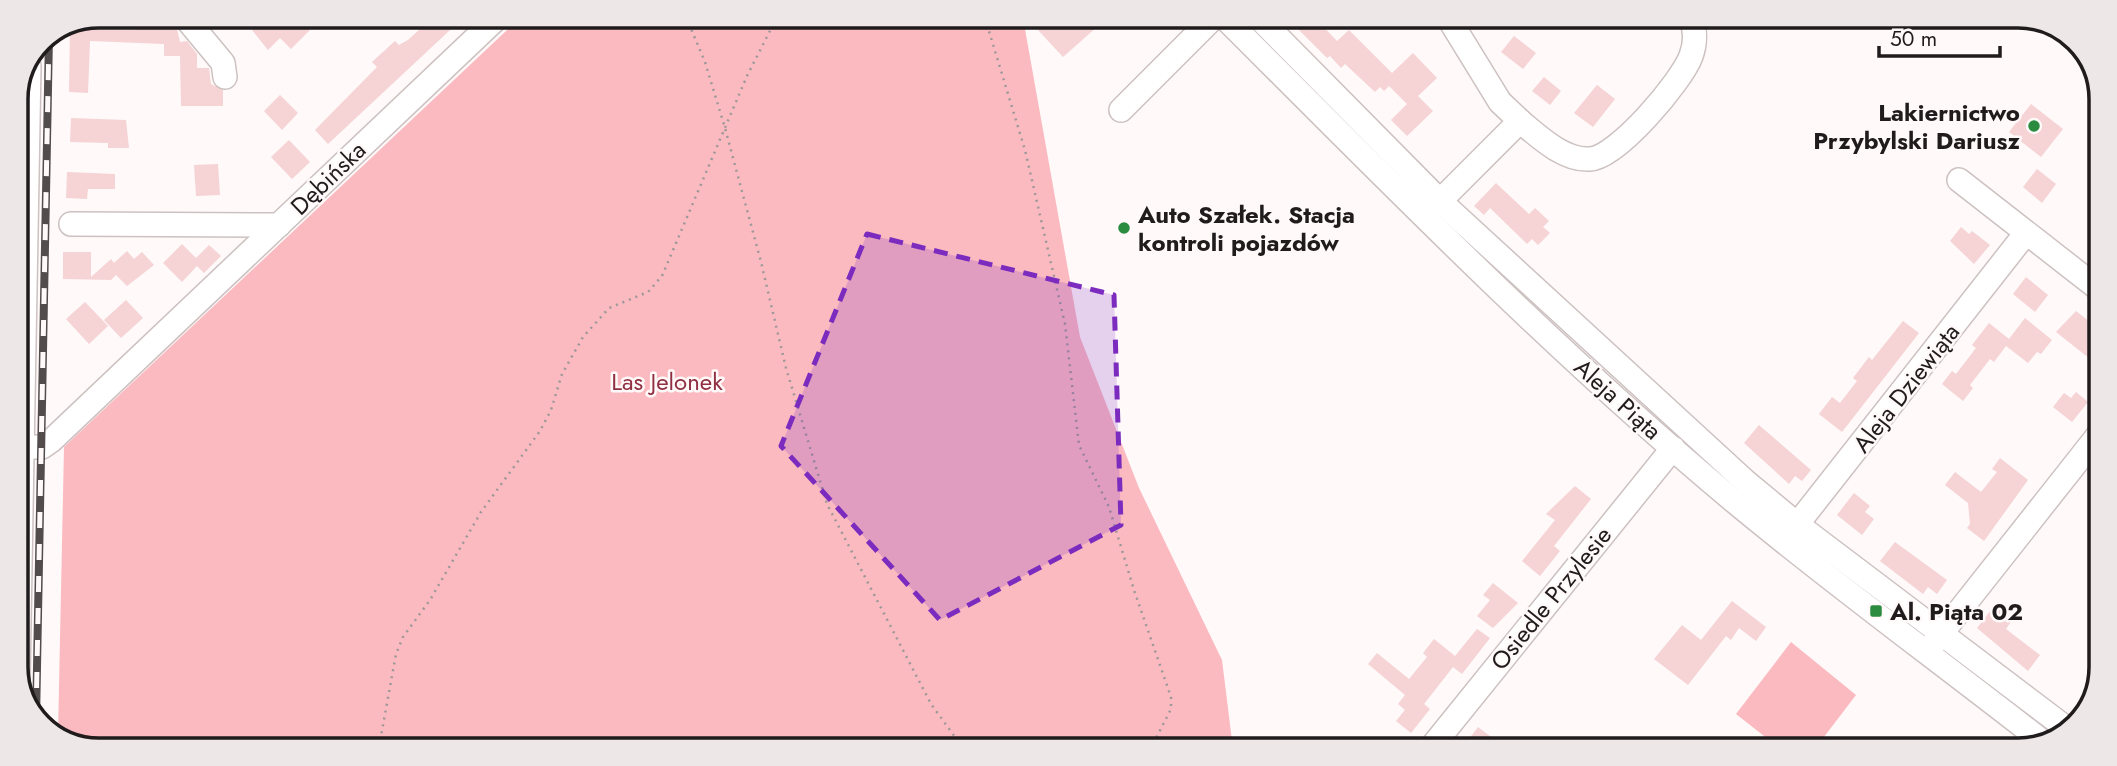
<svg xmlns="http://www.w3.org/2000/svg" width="2117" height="766" font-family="Jost,sans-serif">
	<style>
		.green { fill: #fbbac0 }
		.building { fill: #f6d3d5 }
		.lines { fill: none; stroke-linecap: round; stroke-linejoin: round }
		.minor-casing { stroke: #cdc1c1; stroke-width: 26 }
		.path { stroke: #9d9898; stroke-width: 2.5; stroke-dasharray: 2 5; stroke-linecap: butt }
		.minor { stroke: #fff; stroke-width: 23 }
		.rail-casing { stroke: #524c4d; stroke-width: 8 }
		.rail { stroke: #fff9f9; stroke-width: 5; stroke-dasharray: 16; stroke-linecap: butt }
		.marked { fill: #7b2cbf; fill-opacity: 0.2; stroke: #7b2cbf; stroke-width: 5; stroke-dasharray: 14 9; stroke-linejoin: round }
		.poi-dot { fill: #2b8b3f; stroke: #fff9f9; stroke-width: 2.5 }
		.labels { text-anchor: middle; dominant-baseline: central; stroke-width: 5; stroke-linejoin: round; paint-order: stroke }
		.poi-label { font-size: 24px; font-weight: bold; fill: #201b1c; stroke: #fff9f9; text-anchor: start }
		.street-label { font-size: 24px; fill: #201b1c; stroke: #fff9f9 }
		.park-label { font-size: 24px; fill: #903042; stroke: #fff9f9 }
		.rim { fill: none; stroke: #201b1c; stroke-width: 3.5 }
	</style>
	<rect width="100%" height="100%" fill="#fff9f9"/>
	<!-- green -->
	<g class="green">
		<polygon points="521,17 1023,18 1080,337 1139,488 1222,660 1233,749 73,746 58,735 64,447"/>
		<polygon points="1791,642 1856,695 1814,750 1782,750 1736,714"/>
	</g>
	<!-- building -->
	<g class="building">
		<polygon points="245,16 296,16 310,30 291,49 280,38 268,50 252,30 255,27"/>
		<polygon points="434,16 464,17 328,144 315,130 377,67 372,62 395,41 399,45 408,40"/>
		<polygon points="135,17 164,18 164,29 177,29 180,42 187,41 197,54 197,68 209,68 211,84 223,90 223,106 181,106 180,56 164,56 164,44 90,41 88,93 69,92 70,27 90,19 90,30 135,30"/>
		<polygon points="1051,18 1107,18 1063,57 1038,30"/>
		<polygon points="1296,18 1315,18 1337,41 1349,30 1392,73 1413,53 1437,78 1418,96 1433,111 1407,136 1391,120 1407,104 1389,86 1384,91 1380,87 1375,92 1345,64 1341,68 1330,56 1327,58 1298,29 1302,25"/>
		<polygon points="1514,36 1536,53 1523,69 1501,52"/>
		<polygon points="1544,77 1561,91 1550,105 1532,91"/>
		<polygon points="1597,85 1615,99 1593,127 1574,113"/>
		<polygon points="280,95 298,113 282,130 264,111"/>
		<polygon points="2031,104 2063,129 2041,157 2009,132"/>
		<polygon points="71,118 126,120 129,148 108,148 108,143 70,142"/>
		<polygon points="289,140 310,162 292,179 271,157"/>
		<polygon points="218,164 220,195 196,196 194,165"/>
		<polygon points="2037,169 2056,184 2042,203 2023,187"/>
		<polygon points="67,172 115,174 115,189 88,189 87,199 66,198"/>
		<polygon points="1496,183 1529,214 1535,208 1549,221 1543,227 1550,233 1538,245 1532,239 1527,244 1490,208 1484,215 1474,206"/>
		<polygon points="1961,227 1969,234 1972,231 1990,245 1974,264 1950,241"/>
		<polygon points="182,244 196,258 209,245 221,256 204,273 197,266 182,282 163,263"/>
		<polygon points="127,251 134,259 142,252 154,265 127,286 116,275 111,280 63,279 63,252 91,252 91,277 111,259 114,263"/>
		<polygon points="2026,277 2048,295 2035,312 2013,294"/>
		<polygon points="126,300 143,318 121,338 104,320"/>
		<polygon points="85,302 108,326 89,344 66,319"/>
		<polygon points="2076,311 2099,329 2099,366 2056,332"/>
		<polygon points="2025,318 2052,340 2041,354 2037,352 2028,363 2006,346 1994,362 1990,359 1970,385 1973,388 1963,401 1942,384 1952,371 1956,374 1976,348 1972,345 1989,323 2009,339"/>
		<polygon points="1903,321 1919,333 1842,432 1819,414 1832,397 1840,403 1857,381 1853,378 1869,357 1872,360"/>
		<polygon points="2076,392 2088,402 2072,422 2053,407 2064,393 2071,398"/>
		<polygon points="1759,425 1811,470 1802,481 1795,476 1789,484 1744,443"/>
		<polygon points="2000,458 2028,480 1984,541 1967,528 1970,524 1968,503 1945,485 1955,472 1981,492 1997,472 1992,469"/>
		<polygon points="1575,486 1591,499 1554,546 1560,551 1540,576 1522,561 1555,520 1546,514"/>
		<polygon points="1854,493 1870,506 1865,512 1874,519 1862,535 1837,515"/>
		<polygon points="1895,542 1947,580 1937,594 1928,587 1923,594 1880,561"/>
		<polygon points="1493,583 1518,603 1493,628 1477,616 1490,600 1483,595"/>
		<polygon points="1732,601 1766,627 1756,641 1739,628 1731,640 1726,636 1688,685 1654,659 1682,625 1701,640"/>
		<polygon points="1995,605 2013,619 2006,629 2040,655 2028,671 1977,628"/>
		<polygon points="1477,629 1490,638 1462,674 1453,667 1424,704 1430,709 1411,733 1396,721 1405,710 1398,704 1405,695 1368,664 1377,653 1409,679 1427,657 1423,653 1434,639 1455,656"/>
		<polygon points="1478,727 1507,749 1481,749 1469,739"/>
	</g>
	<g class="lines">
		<!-- minor casing -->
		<g class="minor-casing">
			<g id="minor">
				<polyline points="184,16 223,63 225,77"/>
				<path d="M 1225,18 C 1391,184 1555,352 1735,502 C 1835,585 1941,662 2043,742"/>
				<polyline points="1259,18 1440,201 1745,481 1798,525 2070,731"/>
				<polyline points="1449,19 1500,102 1520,121"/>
				<polyline points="1121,110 1213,18"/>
				<polyline points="1959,180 2100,290"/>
				<path d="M 1440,201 L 1520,121 C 1538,136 1564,161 1590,159 C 1617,158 1682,81 1691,56 C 1695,45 1696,31 1691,19"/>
				<polyline points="71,224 279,225"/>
				<polyline points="16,447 42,447 52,440 498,17"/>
				<polyline points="1788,536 2026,233"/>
				<polyline points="1934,643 2099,434"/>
				<polyline points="18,677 29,66"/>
				<polyline points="1430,749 1673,448"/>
			</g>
		</g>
		<!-- path -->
		<g class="path">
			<polyline points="686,17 705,62 725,128 761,262 786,368 827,504 931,704 963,748"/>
			<polyline points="985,18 1025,150 1065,324 1079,445 1109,507 1134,590 1171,697 1171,709 1151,748"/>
			<polyline points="379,747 396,654 403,637 430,600 481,512 540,431 551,410 562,374 583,337 609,308 648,292 662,276 747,76 777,17"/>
			<polyline points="742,747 744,747"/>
		</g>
		<!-- minor -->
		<use href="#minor" class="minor"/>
		<!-- rail casing -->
		<g class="rail-casing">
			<polyline id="rail" points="36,720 49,36"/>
		</g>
		<!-- rail -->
		<use href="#rail" class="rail"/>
	</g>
	<!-- marked area -->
	<path class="marked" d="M 867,234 L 1114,295 L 1121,525 L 940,620 L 781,446 Z"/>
	<!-- markers -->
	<g class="poi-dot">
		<circle cx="2034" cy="126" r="7"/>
		<circle cx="1124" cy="228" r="7"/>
		<rect x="1869" y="604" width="14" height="14" rx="3.5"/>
	</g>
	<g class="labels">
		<!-- poi labels -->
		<g class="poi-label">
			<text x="2020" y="112" text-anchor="end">Lakiernictwo<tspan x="2020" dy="28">Przybylski Dariusz</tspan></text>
			<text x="1138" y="214">Auto Szałek. Stacja<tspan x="1138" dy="28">kontroli pojazdów</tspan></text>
			<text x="1890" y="611">Al. Piąta 02</text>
		</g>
		<!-- street labels -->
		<g class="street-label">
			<text transform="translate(328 178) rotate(-44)">Dębińska</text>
			<text transform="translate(1906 388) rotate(-52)">Aleja Dziewiąta</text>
			<text transform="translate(1618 399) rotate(42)">Aleja Piąta</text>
			<text transform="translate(1551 598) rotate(-51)">Osiedle Przylesie</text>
		</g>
		<!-- park labels -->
		<g class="park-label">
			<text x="667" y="381">Las Jelonek</text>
		</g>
	</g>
	<!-- crop -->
	<path d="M0 0H2117V766H0ZM99 28H2018A71 71 0 0 1 2089 99V667A71 71 0 0 1 2018 738H99A71 71 0 0 1 28 667V99A71 71 0 0 1 99 28Z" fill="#ede7e7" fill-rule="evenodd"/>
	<path class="rim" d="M99 28H2018A71 71 0 0 1 2089 99V667A71 71 0 0 1 2018 738H99A71 71 0 0 1 28 667V99A71 71 0 0 1 99 28Z"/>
	<!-- scale -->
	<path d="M1879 46v10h121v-10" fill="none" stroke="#201b1c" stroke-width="3.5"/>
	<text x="1890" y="46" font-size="21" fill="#201b1c" stroke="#fff9f9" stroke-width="5" paint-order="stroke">50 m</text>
</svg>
